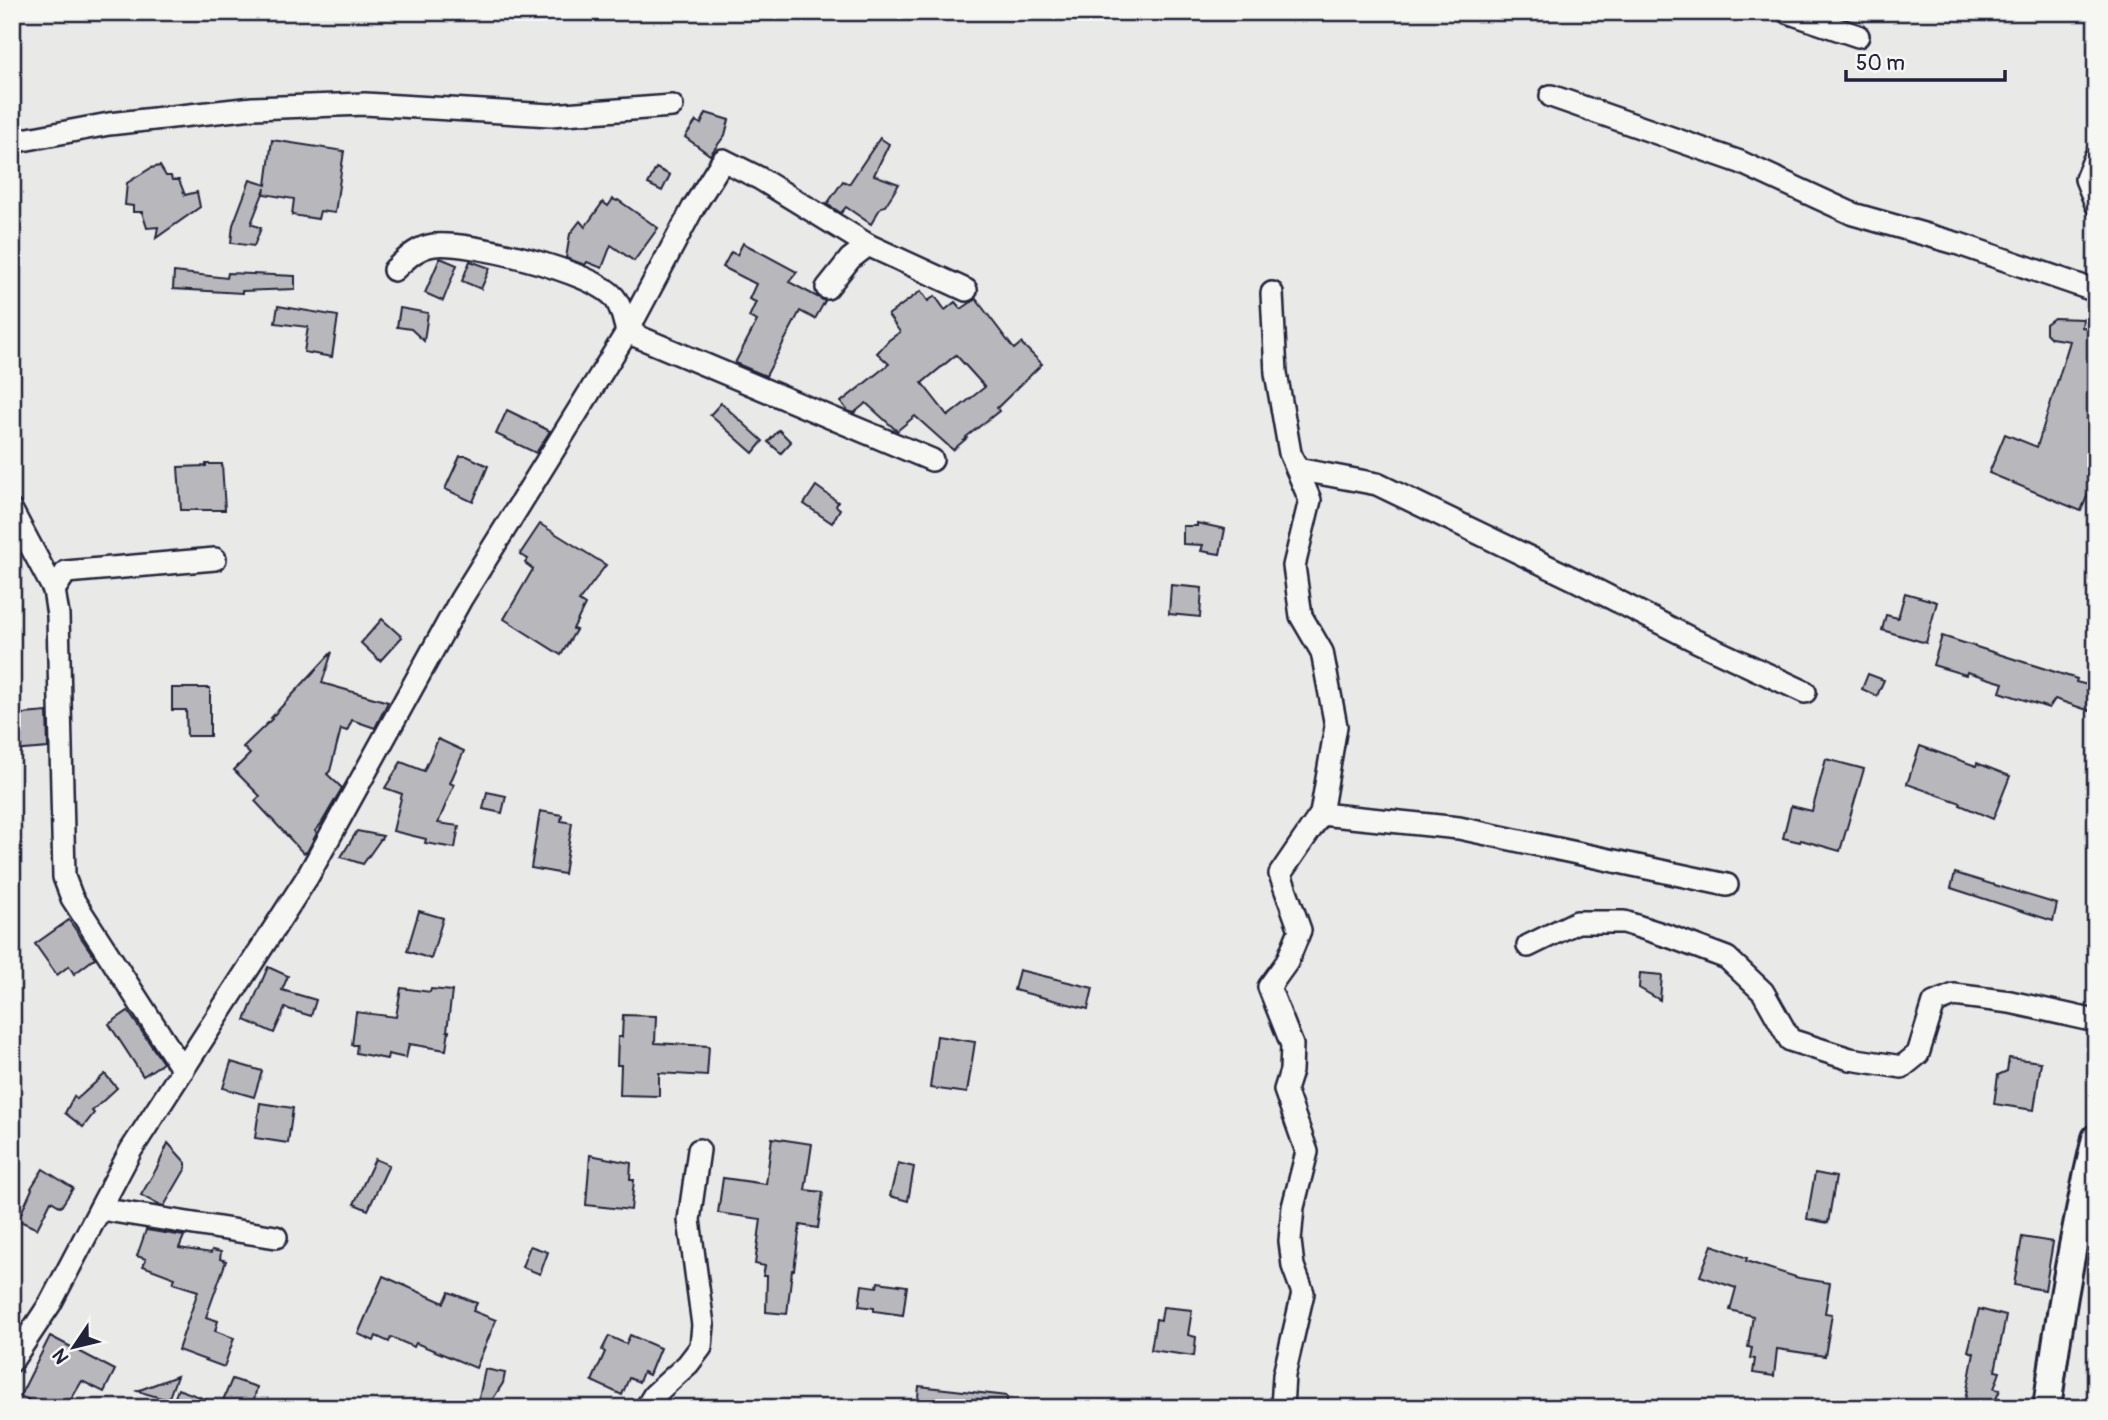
<svg xmlns="http://www.w3.org/2000/svg" width="2108" height="1420" font-family="Pangolin,sans-serif">
	<style>
		.building { fill: #b8b8bc; stroke: #22223b; stroke-width: 2; fill-rule: evenodd }
		.lines { fill: none; stroke-linecap: round; stroke-linejoin: round }
		.minor-casing { stroke: #22223b; stroke-width: 26 }
		.tertiary-casing { stroke: #22223b; stroke-width: 32 }
		.minor { stroke: #f6f6f2; stroke-width: 21 }
		.tertiary { stroke: #f6f6f2; stroke-width: 26 }
	</style>
	<rect width="100%" height="100%" fill="#e9e9e7"/>
	<filter id="ink" filterUnits="userSpaceOnUse"><feTurbulence type="fractalNoise" baseFrequency=".0143" numOctaves="2"/><feDisplacementMap in="SourceGraphic" scale="14" xChannelSelector="R" yChannelSelector="G"/><feConvolveMatrix kernelMatrix="1 2 1 2 8 2 1 2 1" color-interpolation-filters="sRGB"/></filter>
	<g filter="url(#ink)">
		<!-- building -->
		<g class="building">
			<polygon points="706,113 729,120 725,135 710,155 685,137 696,121 701,124"/>
			<polygon points="880,138 889,144 874,175 899,184 885,206 881,207 871,224 846,207 841,213 827,204 843,181 849,184"/>
			<polygon points="272,140 344,151 335,213 320,211 318,219 292,215 294,199 264,194 265,188 251,224 261,228 254,246 231,243 233,225 250,180 266,185"/>
			<polygon points="160,166 166,176 171,176 172,180 179,180 185,195 197,192 200,207 156,238 158,227 147,228 142,212 133,212 133,206 125,205 127,183 151,168"/>
			<polygon points="656,168 670,175 662,191 648,184"/>
			<polygon points="613,199 617,201 618,200 658,228 634,261 611,245 602,268 587,262 585,265 566,258 570,234 580,221 585,227 603,202 608,206"/>
			<polygon points="743,243 797,272 789,282 825,301 815,319 800,311 766,376 735,363 757,321 749,317 756,302 749,299 756,284 723,267 731,252 737,255"/>
			<polygon points="440,258 457,265 443,301 425,293"/>
			<polygon points="470,261 490,268 481,289 462,281"/>
			<polygon points="174,272 227,278 228,273 295,276 295,289 242,291 242,293 173,289"/>
			<path d="M 921,291 L 928,301 L 935,296 L 945,310 L 955,302 L 961,309 L 976,299 L 1014,349 L 1021,343 L 1042,364 L 997,408 L 999,411 L 966,437 L 967,438 L 953,450 L 915,416 L 897,431 L 866,403 L 854,413 L 848,411 L 841,402 L 889,364 L 877,353 L 889,340 L 900,332 L 888,315 ZM 956,355 L 985,387 L 948,416 L 922,383 Z"/>
			<polygon points="278,306 338,316 332,357 304,352 308,327 275,323"/>
			<polygon points="400,308 428,313 424,341 411,329 397,327"/>
			<polygon points="2054,318 2083,319 2082,327 2096,332 2096,440 2086,467 2096,471 2096,475 2081,511 1989,473 2005,434 2037,447 2070,341 2051,338 2046,333 2046,324"/>
			<polygon points="721,403 763,441 753,453 710,415"/>
			<polygon points="507,410 550,431 536,453 496,434"/>
			<polygon points="779,430 791,442 781,453 768,442"/>
			<polygon points="460,456 467,456 488,466 473,502 445,489"/>
			<polygon points="206,464 222,464 225,510 181,510 178,467 206,466"/>
			<polygon points="816,486 838,502 836,506 840,509 832,523 804,504"/>
			<polygon points="1197,523 1225,529 1220,554 1201,551 1203,545 1183,544 1183,526 1197,526"/>
			<polygon points="540,524 606,565 579,601 585,605 573,629 576,630 561,655 504,619 533,569 525,563 528,559 520,554"/>
			<polygon points="1171,585 1202,588 1200,617 1169,614"/>
			<polygon points="1905,593 1937,602 1926,643 1882,630 1886,615 1898,618"/>
			<polygon points="382,619 402,637 380,661 361,643"/>
			<polygon points="1942,636 2077,679 2076,682 2096,687 2096,713 2055,699 2049,708 2000,692 2003,683 1967,672 1966,675 1933,665"/>
			<polygon points="332,652 322,683 388,702 375,728 352,720 347,731 341,729 330,771 327,774 342,788 321,824 315,831 317,833 307,852 303,853 255,801 260,796 234,770 250,754 243,747 272,719 271,718"/>
			<polygon points="1868,674 1884,680 1877,696 1862,689"/>
			<polygon points="172,688 210,688 210,736 187,736 186,710 172,710"/>
			<polygon points="47,712 48,748 12,751 12,715"/>
			<polygon points="438,739 464,751 450,783 454,785 438,823 459,826 455,848 425,843 426,839 393,831 402,794 385,788 401,762 424,771"/>
			<polygon points="1920,746 1976,766 1977,763 2010,776 1993,819 1960,805 1961,803 1907,784"/>
			<polygon points="1826,759 1864,769 1840,851 1801,840 1800,842 1783,838 1791,806 1812,811"/>
			<polygon points="487,792 506,796 502,813 483,809"/>
			<polygon points="540,811 562,815 561,821 572,823 564,874 531,868"/>
			<polygon points="357,831 383,836 363,864 341,857"/>
			<polygon points="1955,873 2057,904 2053,921 1951,888"/>
			<polygon points="419,911 443,918 431,959 407,951"/>
			<polygon points="69,920 95,958 74,974 69,966 57,975 35,944"/>
			<polygon points="268,967 288,976 282,990 316,1000 311,1016 285,1008 274,1033 245,1020"/>
			<polygon points="1019,970 1093,988 1088,1009 1014,990"/>
			<polygon points="1640,973 1662,975 1660,1000 1639,988"/>
			<polygon points="401,988 430,992 431,989 452,991 447,1031 449,1031 446,1050 409,1044 406,1058 388,1054 387,1059 356,1053 357,1045 352,1045 356,1012 396,1017"/>
			<polygon points="128,1011 163,1063 143,1076 109,1024"/>
			<polygon points="623,1015 656,1016 655,1043 709,1046 707,1076 659,1073 659,1096 620,1095 621,1065 617,1065 618,1037 622,1037"/>
			<polygon points="937,1036 975,1042 967,1093 930,1088"/>
			<polygon points="2009,1058 2041,1062 2034,1110 1994,1104 1998,1075 2007,1071"/>
			<polygon points="231,1062 262,1071 254,1097 223,1088"/>
			<polygon points="105,1074 117,1088 92,1111 94,1113 83,1127 65,1113 74,1096 77,1099"/>
			<polygon points="260,1103 293,1108 288,1143 255,1138"/>
			<polygon points="772,1138 812,1144 805,1190 823,1192 818,1228 800,1225 794,1270 792,1270 787,1314 766,1312 767,1276 763,1276 765,1266 755,1264 761,1219 718,1213 723,1178 766,1184"/>
			<polygon points="168,1143 186,1163 186,1168 164,1206 159,1205 141,1195 158,1166"/>
			<polygon points="590,1155 631,1163 630,1180 634,1180 631,1210 586,1205"/>
			<polygon points="375,1159 389,1165 368,1210 354,1204"/>
			<polygon points="898,1163 914,1167 908,1201 890,1196"/>
			<polygon points="43,1169 73,1188 61,1207 51,1201 37,1229 18,1220 32,1189 31,1188"/>
			<polygon points="1815,1173 1836,1177 1828,1223 1807,1219"/>
			<polygon points="146,1230 184,1236 179,1248 211,1253 212,1250 221,1252 220,1259 226,1261 206,1317 218,1321 215,1331 234,1338 224,1367 178,1350 198,1291 173,1283 175,1278 143,1266 146,1259 137,1256"/>
			<polygon points="2022,1237 2053,1242 2045,1290 2014,1285"/>
			<polygon points="1712,1245 1747,1258 1746,1261 1799,1278 1830,1283 1825,1313 1832,1314 1825,1356 1777,1349 1774,1376 1753,1373 1755,1359 1750,1358 1752,1348 1748,1347 1753,1316 1730,1310 1736,1288 1700,1276"/>
			<polygon points="530,1246 548,1252 540,1274 522,1267"/>
			<polygon points="383,1276 444,1303 449,1292 477,1303 473,1311 496,1320 476,1368 416,1343 414,1347 391,1337 389,1342 376,1336 374,1341 358,1334"/>
			<polygon points="878,1282 907,1286 903,1315 874,1311 874,1308 859,1306 862,1285 877,1287"/>
			<polygon points="1163,1307 1192,1310 1188,1335 1196,1337 1194,1356 1151,1350 1156,1319 1161,1320"/>
			<polygon points="1979,1309 2006,1316 1995,1371 2000,1372 1994,1389 2000,1390 1992,1408 1965,1400 1974,1353 1968,1351"/>
			<polygon points="630,1335 660,1348 649,1375 643,1372 639,1382 629,1378 622,1395 592,1381 605,1352 602,1350 609,1336 626,1344"/>
			<polygon points="50,1336 115,1370 104,1392 82,1381 66,1408 24,1408 29,1400 20,1396"/>
			<polygon points="485,1369 505,1373 503,1383 487,1408 477,1408"/>
			<polygon points="177,1376 168,1400 137,1391"/>
			<polygon points="232,1379 257,1387 252,1408 171,1408 178,1389 221,1405"/>
			<polygon points="919,1386 1007,1396 1007,1408 917,1408"/>
		</g>
		<g class="lines">
			<!-- minor casing -->
			<g class="minor-casing">
				<g id="minor">
					<polyline points="1787,12 1858,36"/>
					<polyline points="1551,96 1740,162 1853,214 1959,244 2096,291"/>
					<polyline points="12,142 109,124 253,108 365,104 551,115 672,106"/>
					<polyline points="2096,155 2086,179 2096,204"/>
					<path d="M 394,270 C 406,259 417,247 434,245 C 469,241 591,271 614,297 C 622,307 624,321 627,332 L 932,460"/>
					<polyline points="827,288 850,259 868,245 966,290"/>
					<polyline points="1272,293 1276,373 1290,453 1310,500 1294,566 1301,616 1322,652 1336,726 1321,814 1280,874 1300,930 1287,962 1269,987 1292,1045 1291,1071 1285,1090 1307,1152 1293,1207 1290,1241 1293,1266 1303,1293 1284,1375 1282,1408"/>
					<polyline points="1297,469 1377,484 1576,580 1696,641 1805,692"/>
					<polyline points="12,511 54,590 58,615 64,877 72,898 183,1070"/>
					<polyline points="54,590 66,572 215,559"/>
					<polyline points="1321,814 1459,828 1727,885"/>
					<polyline points="1528,946 1577,922 1624,922 1671,937 1727,958 1763,992 1790,1040 1850,1059 1902,1067 1918,1054 1934,1003 1954,995 2010,1002 2096,1021"/>
					<polyline points="100,1209 276,1237"/>
					<polyline points="12,1361 50,1304 131,1150 308,876 461,599 627,332 693,208 723,160 759,178 868,245"/>
					<polyline points="646,1408 654,1395 688,1364 701,1347 703,1325 689,1220 699,1150"/>
				</g>
			</g>
			<!-- tertiary casing -->
			<g class="tertiary-casing">
				<path id="tertiary" d="M 2047,1408 C 2059,1317 2075,1227 2096,1138"/>
			</g>
			<!-- minor -->
			<use href="#minor" class="minor"/>
			<!-- tertiary -->
			<use href="#tertiary" class="tertiary"/>
		</g>
	</g>
	<!-- margin -->
	<rect width="2108" height="1420" fill="none" stroke="#f6f6f2" stroke-width="42"/>
	<rect x="21" y="21" width="2066" height="1378" fill="none" stroke="#22223b" stroke-width="2.5" filter="url(#ink)"/>
	<!-- north arrow -->
	<g transform="translate(74 1347) rotate(235)" stroke="#f6f6f2" stroke-width="5" paint-order="stroke">
	<path d="M0-5L12 26L0 18L-12 26Z" fill="#22223b"/>
	<text y="-10" font-size="19" font-weight="bold" text-anchor="middle" fill="#22223b">N</text>
	</g>
	<!-- scale -->
	<path d="M1846 70v10h159v-10" fill="none" stroke="#22223b" stroke-width="3.5"/>
	<text x="1856" y="70" font-size="21" fill="#22223b" stroke="#f6f6f2" stroke-width="5" paint-order="stroke">50 m</text>
</svg>
